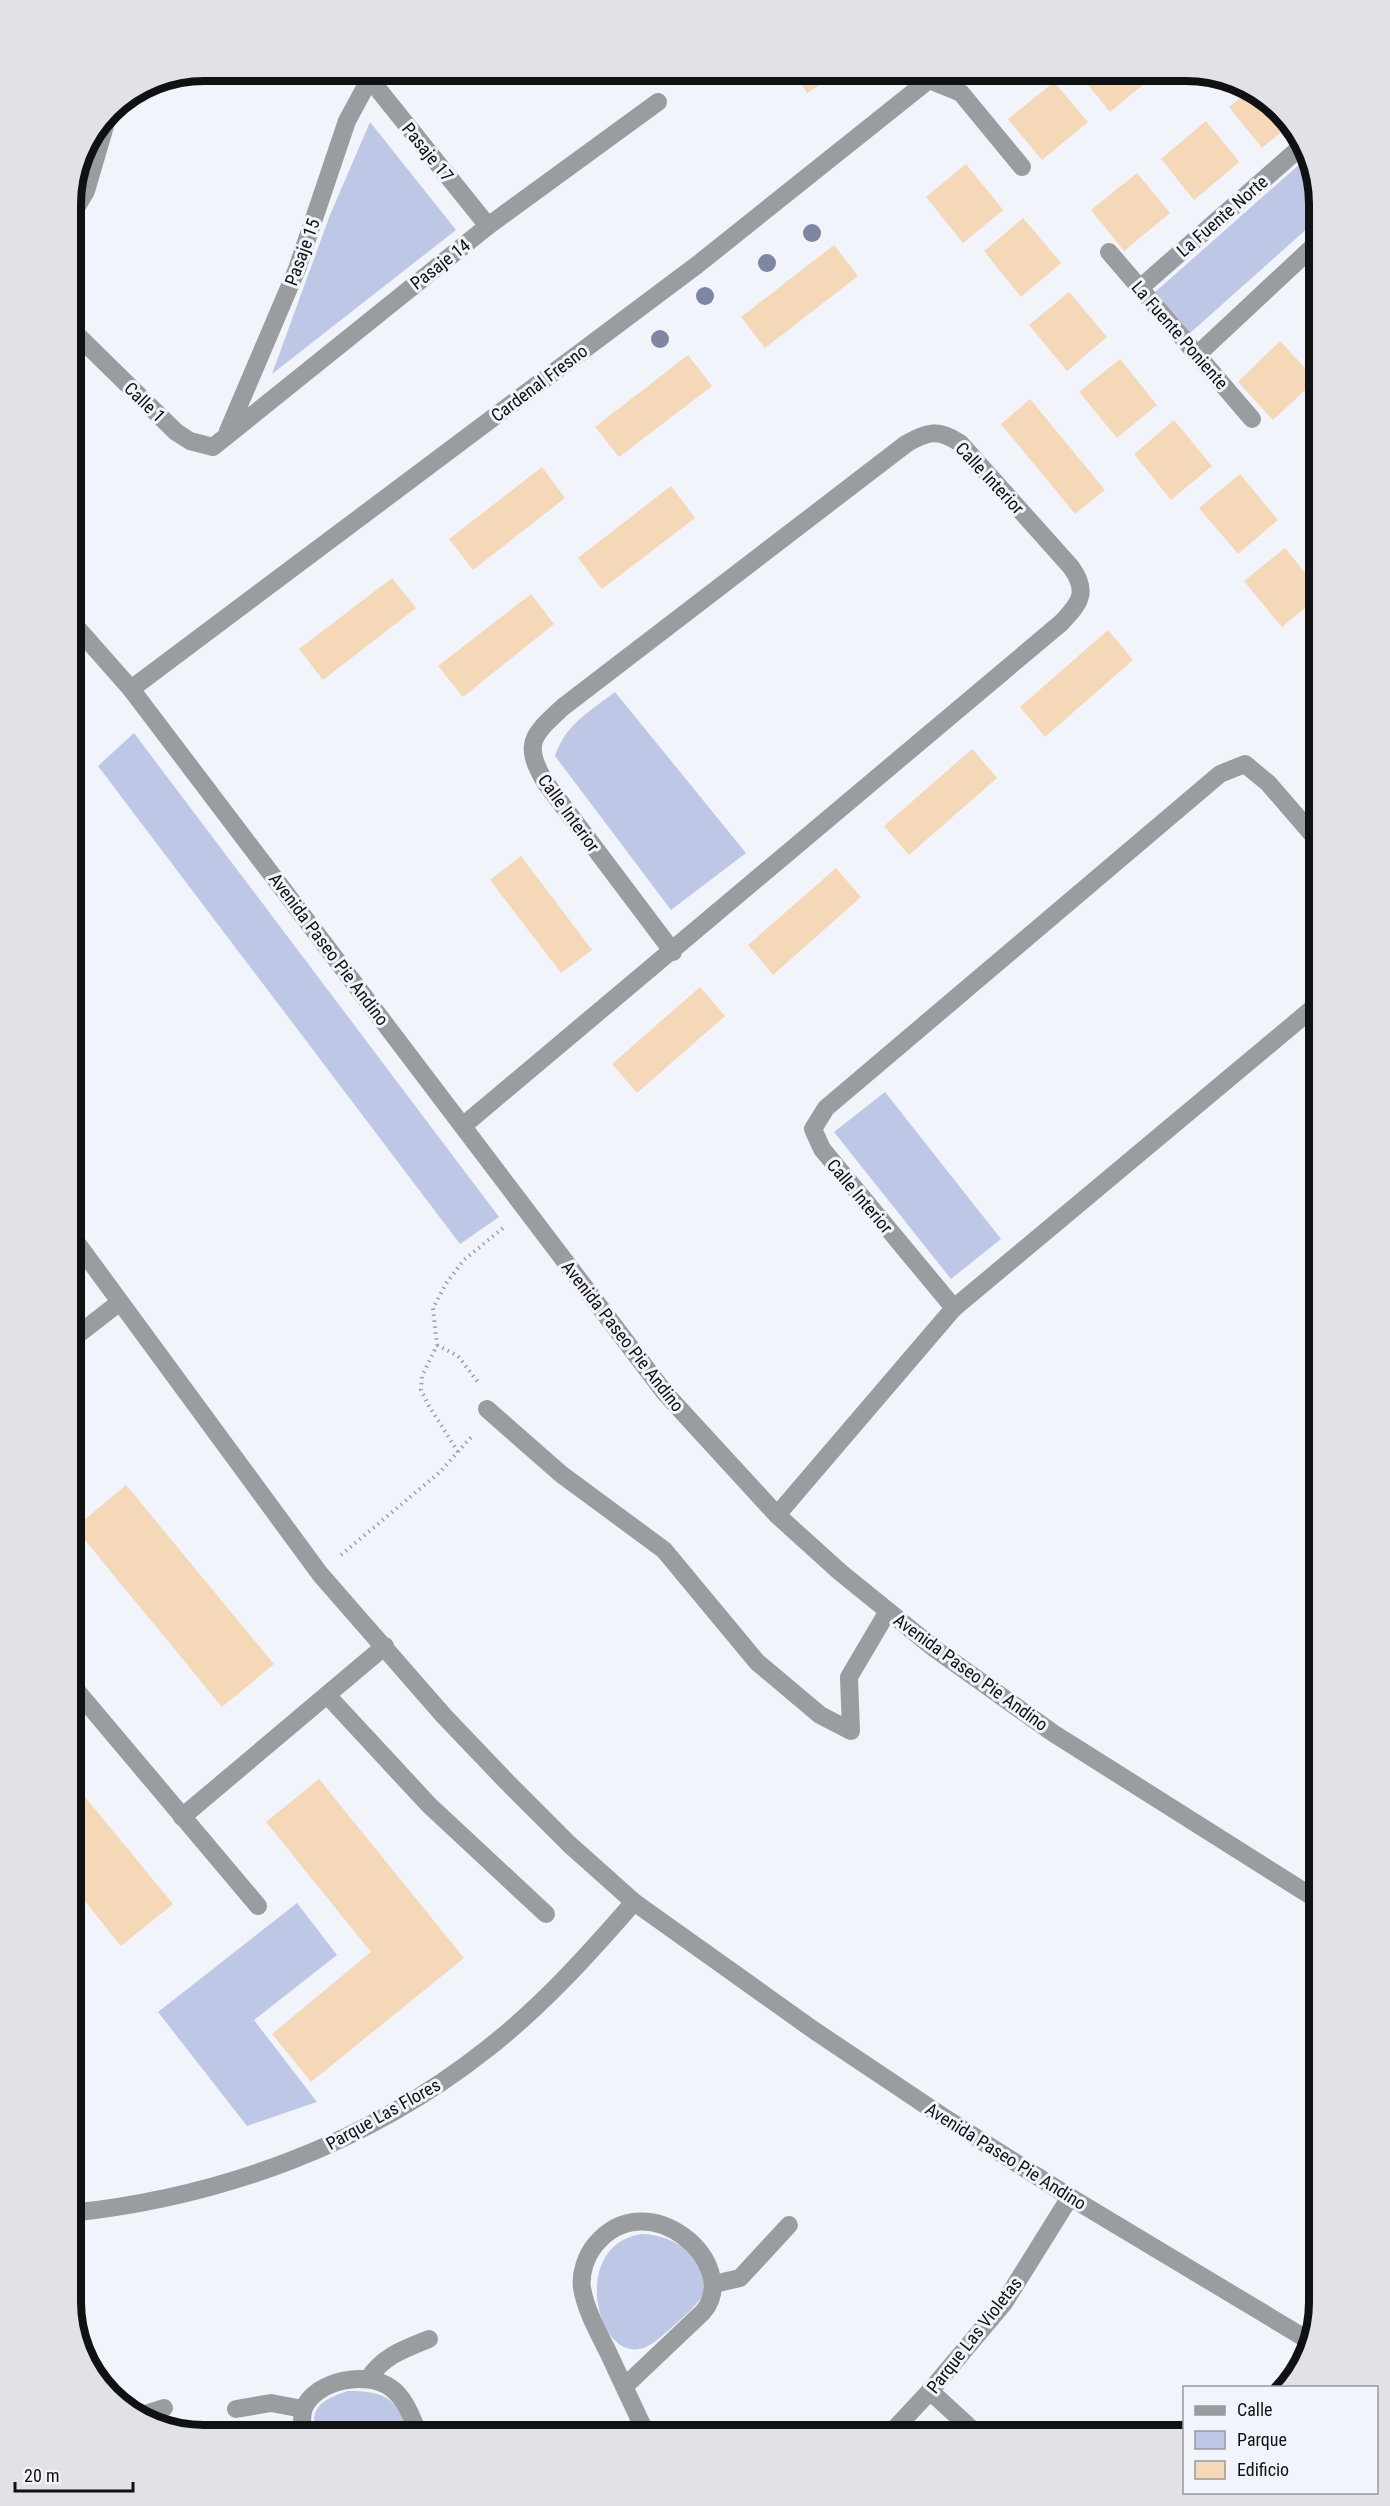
<svg xmlns="http://www.w3.org/2000/svg" width="1390" height="2506" font-family="'Roboto Condensed',sans-serif">
	<style>
		.green { fill: #bfc7e7 }
		.building { fill: #f5d8b7 }
		.lines { fill: none; stroke-linecap: round; stroke-linejoin: round }
		.path { stroke: #a0a1a7; stroke-width: 4; stroke-dasharray: 1.5 4.5; stroke-linecap: butt }
		.lane { stroke: #9a9d9f; stroke-width: 18 }
		.street { stroke: #9a9d9f; stroke-width: 18 }
		.tree { fill: #8085a2 }
		.labels { text-anchor: middle; dominant-baseline: central; stroke-width: 6; stroke-linejoin: round; paint-order: stroke }
		.street-label { font-size: 18px; fill: #101113; stroke: #f2f4fb }
		.rim { fill: none; stroke: #101113; stroke-width: 8 }
	</style>
	<rect width="100%" height="100%" fill="#f2f4fb"/>
	<!-- green -->
	<g class="green">
		<polygon points="370,122 456,230 272,374 330,215"/>
		<polygon points="1310,155 1319,204 1319,218 1189,334 1154,293"/>
		<path d="M 615,692 L 746,853 L 671,910 L 555,756 C 565,725 590,711 615,692 Z"/>
		<polygon points="134,733 499,1217 460,1244 98,766"/>
		<polygon points="885,1092 1001,1239 951,1279 834,1132"/>
		<polygon points="297,1903 337,1955 254,2020 317,2102 247,2126 158,2012"/>
		<path d="M 641,2234 C 663,2234 692,2246 702,2269 C 704,2275 703,2286 704,2293 C 695,2308 682,2318 669,2330 C 659,2338 651,2347 639,2349 C 595,2357 571,2245 641,2234 Z"/>
		<path d="M 347,2391 C 388,2391 395,2398 411,2435 L 317,2435 C 307,2407 323,2400 347,2391 Z"/>
	</g>
	<!-- building -->
	<g class="building">
		<polygon points="793,71 842,71 807,93"/>
		<polygon points="1077,71 1153,71 1156,74 1110,112"/>
		<polygon points="1054,82 1088,122 1042,160 1008,119"/>
		<polygon points="1249,91 1267,98 1289,126 1262,148 1229,107"/>
		<polygon points="1206,121 1239,162 1194,200 1161,159"/>
		<polygon points="966,164 1003,210 963,243 926,197"/>
		<polygon points="1137,173 1170,213 1124,251 1091,210"/>
		<polygon points="1023,218 1061,263 1021,297 984,251"/>
		<polygon points="834,245 858,276 765,348 741,317"/>
		<polygon points="1069,292 1107,337 1067,371 1029,325"/>
		<polygon points="1319,303 1319,322 1310,312"/>
		<polygon points="1280,341 1316,380 1273,420 1238,382"/>
		<polygon points="688,355 712,386 619,457 595,427"/>
		<polygon points="1120,359 1157,405 1117,438 1079,392"/>
		<polygon points="1030,399 1105,490 1075,514 1001,424"/>
		<polygon points="1174,420 1212,466 1171,500 1134,454"/>
		<polygon points="1319,453 1319,464 1314,458"/>
		<polygon points="542,467 565,498 473,570 449,539"/>
		<polygon points="1240,474 1278,520 1238,554 1199,508"/>
		<polygon points="671,486 695,518 602,589 578,558"/>
		<polygon points="1285,548 1319,590 1319,596 1282,627 1244,581"/>
		<polygon points="392,578 416,608 323,680 299,649"/>
		<polygon points="531,594 554,624 463,697 438,666"/>
		<polygon points="1108,630 1133,660 1045,737 1020,707"/>
		<polygon points="1319,632 1319,659 1306,643"/>
		<polygon points="972,749 997,778 909,855 884,826"/>
		<polygon points="521,856 592,950 561,973 490,880"/>
		<polygon points="836,868 861,897 773,975 748,945"/>
		<polygon points="700,987 725,1016 637,1093 612,1064"/>
		<polygon points="126,1485 274,1664 222,1707 75,1528"/>
		<polygon points="319,1779 464,1958 311,2082 272,2034 371,1952 266,1822"/>
		<polygon points="71,1780 173,1904 121,1946 71,1884"/>
	</g>
	<g class="lines">
		<!-- path -->
		<g class="path">
			<polyline points="437,1345 458,1356 478,1382"/>
			<polyline points="458,1452 429,1406 421,1390 422,1376 437,1345 433,1308 447,1282 464,1260 503,1228"/>
			<polyline points="341,1555 440,1472 473,1435"/>
		</g>
		<!-- lane -->
		<g class="lane">
			<polyline points="487,1409 561,1474 664,1550 757,1662 820,1715 851,1731 849,1677 888,1611"/>
			<polyline points="71,1684 258,1906"/>
			<polyline points="327,1695 429,1805 546,1914"/>
			<polyline points="182,1817 385,1646"/>
		</g>
		<!-- street -->
		<g class="street">
			<polyline points="925,72 929,80 961,93 1022,167"/>
			<polyline points="369,78 488,226"/>
			<polyline points="71,216 86,191 110,109"/>
			<polyline points="1109,252 1252,419"/>
			<polyline points="1140,288 1303,145"/>
			<polyline points="71,329 176,432 190,441 213,447 488,226 658,102"/>
			<polyline points="1198,354 1319,241"/>
			<polyline points="228,431 297,269 347,121 374,71"/>
			<polyline points="1317,499 1319,502"/>
			<polyline points="71,621 131,689 665,1393 777,1515 840,1572 935,1649 1053,1733 1319,1901"/>
			<polyline points="131,689 697,265 940,71"/>
			<path d="M 464,1125 L 1061,623 C 1080,603 1089,592 1071,567 L 960,443 C 938,429 928,431 906,444 L 563,707 C 533,735 522,743 545,782 L 673,952"/>
			<polyline points="71,1235 320,1574 444,1716 507,1782 569,1844 634,1902 815,2031 942,2116 1070,2197 1308,2340"/>
			<polyline points="954,1308 822,1149 813,1129 826,1108 1220,774 1245,764 1268,783 1319,842"/>
			<polyline points="71,1340 120,1302"/>
			<polyline points="777,1515 954,1308 1319,1003"/>
			<path d="M 71,2213 C 222,2197 367,2144 487,2049 C 542,2006 588,1955 634,1902"/>
			<polyline points="714,2284 740,2278 789,2225"/>
			<path d="M 368,2379 C 383,2356 404,2349 429,2339"/>
			<path d="M 625,2386 L 703,2312 C 743,2265 648,2180 595,2245 C 586,2256 580,2274 582,2288 C 586,2311 598,2332 608,2352 C 621,2380 634,2408 647,2435"/>
			<polyline points="930,2391 978,2435"/>
			<polyline points="236,2409 271,2403 303,2409"/>
			<polyline points="139,2416 164,2408"/>
			<path d="M 303,2435 C 302,2427 301,2416 304,2408 C 316,2380 367,2370 391,2388 C 406,2399 412,2418 419,2435"/>
			<polyline points="889,2435 930,2391 1004,2303 1070,2197"/>
		</g>
	</g>
	<!-- trees -->
	<g class="tree">
		<circle cx="812" cy="233" r="9"/>
		<circle cx="767" cy="263" r="9"/>
		<circle cx="705" cy="296" r="9"/>
		<circle cx="660" cy="339" r="9"/>
	</g>
	<g class="labels">
		<!-- street labels -->
		<g class="street-label">
			<text transform="translate(428 152) rotate(51)">Pasaje 17</text>
			<text transform="translate(1222 216) rotate(-41)">La Fuente Norte</text>
			<text transform="translate(302 252) rotate(-70)">Pasaje 15</text>
			<text transform="translate(440 264) rotate(-38)">Pasaje 14</text>
			<text transform="translate(1180 335) rotate(49)">La Fuente Poniente</text>
			<text transform="translate(539 383) rotate(-37)">Cardenal Fresno</text>
			<text transform="translate(145 402) rotate(44)">Calle 1</text>
			<text transform="translate(990 478) rotate(47)">Calle Interior</text>
			<text transform="translate(569 813) rotate(54)">Calle Interior</text>
			<text transform="translate(329 949) rotate(53)">Avenida Paseo Pie Andino</text>
			<text transform="translate(860 1196) rotate(50)">Calle Interior</text>
			<text transform="translate(623 1336) rotate(52)">Avenida Paseo Pie Andino</text>
			<text transform="translate(971 1672) rotate(36)">Avenida Paseo Pie Andino</text>
			<text transform="translate(383 2114) rotate(-29)">Parque Las Flores</text>
			<text transform="translate(1006 2156) rotate(32)">Avenida Paseo Pie Andino</text>
			<text transform="translate(974 2335) rotate(-52)">Parque Las Violetas</text>
		</g>
	</g>
	<!-- crop -->
	<path d="M0 0H1390V2506H0ZM204 81H1186A123 123 0 0 1 1309 204V2302A123 123 0 0 1 1186 2425H204A123 123 0 0 1 81 2302V204A123 123 0 0 1 204 81Z" fill="#e0e2e8" fill-rule="evenodd"/>
	<path class="rim" d="M204 81H1186A123 123 0 0 1 1309 204V2302A123 123 0 0 1 1186 2425H204A123 123 0 0 1 81 2302V204A123 123 0 0 1 204 81Z"/>
	<!-- legend -->
	<rect x="1183" y="2386" width="195" height="108" fill="#f2f4fb" stroke="#98999e" stroke-width="1.5"/>
	<rect x="1195" y="2406" width="30" height="9" fill="#9a9d9f" stroke="#98999e" stroke-width="1.5"/>
	<text x="1237" y="2416" font-size="18" fill="#101113">Calle</text>
	<rect x="1195" y="2431" width="30" height="18" fill="#bfc7e7" stroke="#98999e" stroke-width="1.5"/>
	<text x="1237" y="2446" font-size="18" fill="#101113">Parque</text>
	<rect x="1195" y="2461" width="30" height="18" fill="#f5d8b7" stroke="#98999e" stroke-width="1.5"/>
	<text x="1237" y="2476" font-size="18" fill="#101113">Edificio</text>
	<!-- scale -->
	<path d="M15 2482v9h118v-9" fill="none" stroke="#101113" stroke-width="3"/>
	<text x="24" y="2482" font-size="18" fill="#101113" stroke="#f2f4fb" stroke-width="4.5" paint-order="stroke">20 m</text>
</svg>
